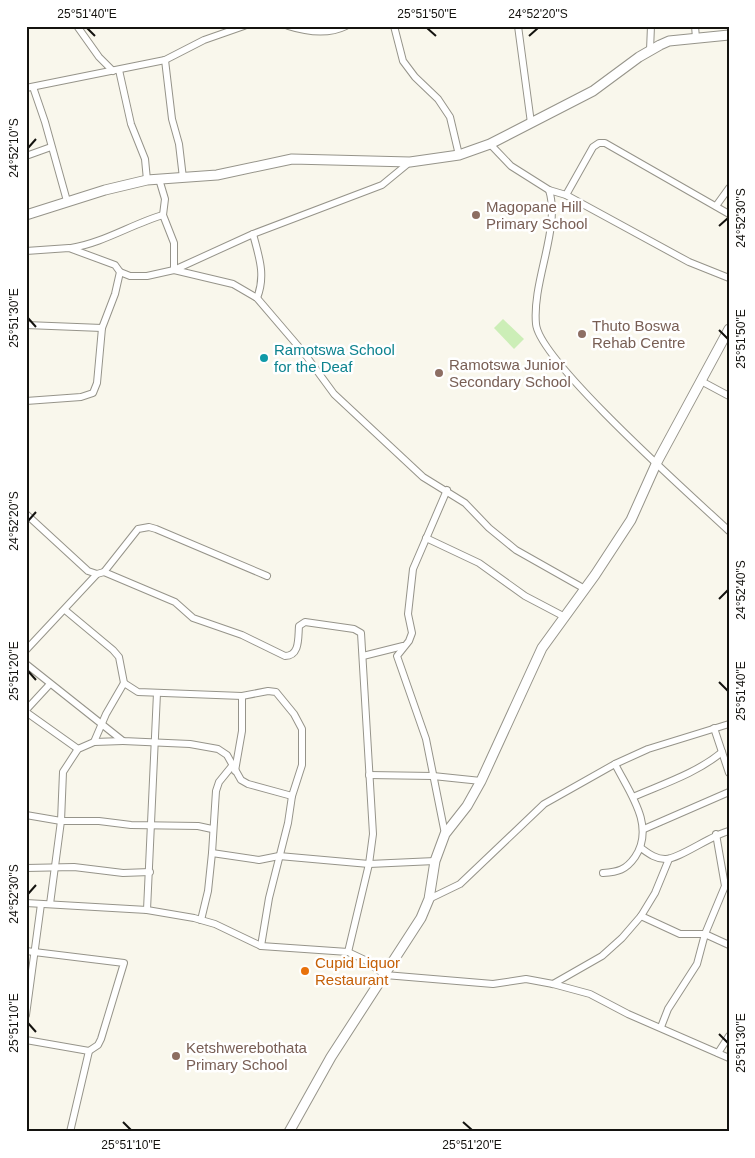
<svg xmlns="http://www.w3.org/2000/svg" width="755" height="1158" font-family="Arial,sans-serif">
	<style>
		.green { fill: #cceeb7 }
		.lines { fill: none; stroke-linecap: round; stroke-linejoin: round }
		.street-casing { stroke: #96948a; stroke-width: 8 }
		.secondary-casing { stroke: #96948a; stroke-width: 11 }
		.street { stroke: #fff; stroke-width: 6 }
		.secondary { stroke: #fff; stroke-width: 9 }
		.ticks { fill: none; stroke: #14130f; stroke-width: 2 }
		.education-dot { fill: #8d6e63; stroke: #fff; stroke-width: 2 }
		.culture-dot { fill: #0f9aa8; stroke: #fff; stroke-width: 2 }
		.food-dot { fill: #e8710a; stroke: #fff; stroke-width: 2 }
		.labels { text-anchor: middle; dominant-baseline: central; stroke-width: 5; stroke-linejoin: round; paint-order: stroke }
		.education-label { font-size: 15px; fill: #785e54; stroke: #fff; text-anchor: start }
		.culture-label { font-size: 15px; fill: #0d838f; stroke: #fff; text-anchor: start }
		.food-label { font-size: 15px; fill: #c56008; stroke: #fff; text-anchor: start }
		.neatline { fill: none; stroke: #14130f; stroke-width: 2 }
		.ticks-label { font-size: 12px; text-anchor: middle; fill: #14130f }
	</style>
	<rect width="100%" height="100%" fill="#f9f7ec"/>
	<!-- green -->
	<polygon class="green" points="503,319 524,339 514,349 494,328"/>
	<g class="lines">
		<!-- street casing -->
		<g class="street-casing">
			<g id="street">
				<polyline points="77,26 99,57 113,71"/>
				<path d="M 288,26 C 307,32 328,35 346,26"/>
				<polyline points="394,26 403,61 415,77 438,99 450,117 459,155"/>
				<polyline points="518,26 531,123"/>
				<polyline points="695,26 696,38"/>
				<polyline points="650,50 651,26"/>
				<polyline points="165,60 172,119 179,144 183,178"/>
				<polyline points="119,70 131,124 145,159 147,180"/>
				<polyline points="33,87 45,122 67,201"/>
				<polyline points="26,88 165,60 204,40 244,26"/>
				<path d="M 490,144 L 511,166 L 549,190 C 561,228 532,281 536,324 C 539,361 695,499 729,531"/>
				<polyline points="26,156 51,147"/>
				<polyline points="159,179 165,199 163,215 174,243 174,270"/>
				<polyline points="549,190 566,195 689,262 729,278"/>
				<polyline points="566,195 593,147 599,143 605,143 729,214"/>
				<polyline points="716,206 729,188"/>
				<path d="M 253,234 C 259,257 266,275 257,298"/>
				<path d="M 71,248 C 103,243 132,224 163,215"/>
				<polyline points="26,251 69,248 115,265 120,272 115,294 102,328 26,325"/>
				<polyline points="174,270 233,284 257,298 304,353 334,394 423,477 465,503 489,528 516,550 585,589"/>
				<polyline points="120,272 130,276 147,276 174,270 253,234 382,185 410,162"/>
				<polyline points="701,381 729,396"/>
				<polyline points="26,401 81,397 93,393 97,383 102,328"/>
				<polyline points="26,514 88,571 97,574"/>
				<polyline points="426,538 479,563 525,596 565,617"/>
				<path d="M 104,572 L 175,602 L 193,618 L 242,635 L 285,656 C 300,656 298,638 299,626 L 305,622 L 354,629 L 361,633 L 373,834 L 369,864 L 348,952"/>
				<polyline points="65,610 113,650 119,657 124,683 138,692 242,696 268,691 276,692 294,714 302,729 302,765 292,796 288,823 269,898 261,946"/>
				<polyline points="26,650 97,574 104,572 138,529 149,527 156,529 267,576"/>
				<polyline points="363,656 403,646"/>
				<polyline points="26,664 123,741 190,744 218,749 227,755 241,780 248,784 292,796"/>
				<polyline points="26,710 50,684"/>
				<polyline points="26,712 78,749"/>
				<polyline points="714,728 729,773"/>
				<polyline points="94,742 123,741"/>
				<polyline points="235,771 242,731 242,696"/>
				<polyline points="369,775 433,776 481,781"/>
				<path d="M 633,797 C 663,784 697,773 722,752"/>
				<polyline points="26,815 61,821 99,821 131,825 198,826 212,829"/>
				<polyline points="644,829 729,792"/>
				<polyline points="445,834 426,739 397,656 409,641 412,633 408,614 413,569 447,490"/>
				<path d="M 641,848 C 648,853 655,859 665,859 C 678,860 711,835 729,831"/>
				<polyline points="212,853 259,860 279,856 369,864 435,861"/>
				<polyline points="669,859 655,893 641,916 680,934 705,934 729,945"/>
				<polyline points="26,868 74,867 123,873 150,872"/>
				<path d="M 603,873 C 618,872 626,870 635,857 C 656,826 629,792 615,764"/>
				<polyline points="429,899 460,884 544,804 615,764 648,749 729,724"/>
				<polyline points="26,903 147,910 194,918 215,924 261,946 348,952 365,960 385,975 493,984 526,979 553,984 590,994 628,1014 729,1058"/>
				<polyline points="50,904 61,821 63,772 78,749 94,742 106,714 124,683"/>
				<polyline points="147,910 157,693"/>
				<polyline points="201,920 208,891 212,853 216,791 219,782 232,766"/>
				<polyline points="26,951 124,963 101,1039 98,1045 89,1051 70,1132"/>
				<polyline points="553,984 602,956 622,938 641,916"/>
				<polyline points="26,1015 41,904"/>
				<polyline points="661,1027 668,1009 697,964 705,934 725,886 716,834"/>
				<polyline points="26,1040 89,1051"/>
				<polyline points="718,1053 729,1036"/>
			</g>
		</g>
		<!-- secondary casing -->
		<g class="secondary-casing">
			<g id="secondary">
				<polyline points="26,215 105,190 147,180 217,175 292,159 410,162 459,155 490,144 593,91 639,57 660,45 669,41 729,35"/>
				<polyline points="289,1132 331,1057 421,918 429,899 435,861 445,834 467,806 481,781 542,648 595,575 631,520 657,462 729,329"/>
			</g>
		</g>
		<!-- street -->
		<use href="#street" class="street"/>
		<!-- secondary -->
		<use href="#secondary" class="secondary"/>
	</g>
	<!-- ticks -->
	<path class="ticks" d="M 87,28 L 95,36M 427,28 L 436,36M 529,36 L 538,28M 28,148 L 36,139M 719,226 L 728,218M 28,318 L 36,327M 719,330 L 728,339M 28,521 L 36,512M 719,599 L 728,590M 28,671 L 36,680M 719,682 L 728,691M 28,894 L 36,885M 28,1023 L 36,1032M 719,1034 L 728,1043M 123,1122 L 131,1130M 463,1122 L 472,1130"/>
	<!-- markers -->
	<g class="education-dot">
		<circle cx="476" cy="215" r="5"/>
		<circle cx="582" cy="334" r="5"/>
		<circle cx="439" cy="373" r="5"/>
		<circle cx="176" cy="1056" r="5"/>
	</g>
	<circle class="culture-dot" cx="264" cy="358" r="5"/>
	<circle class="food-dot" cx="305" cy="971" r="5"/>
	<g class="labels">
		<!-- education labels -->
		<g class="education-label">
			<text x="486" y="206">Magopane Hill<tspan x="486" dy="17">Primary School</tspan></text>
			<text x="592" y="325">Thuto Boswa<tspan x="592" dy="17">Rehab Centre</tspan></text>
			<text x="449" y="364">Ramotswa Junior<tspan x="449" dy="17">Secondary School</tspan></text>
			<text x="186" y="1047">Ketshwerebothata<tspan x="186" dy="17">Primary School</tspan></text>
		</g>
		<!-- culture labels -->
		<g class="culture-label">
			<text x="274" y="349">Ramotswa School<tspan x="274" dy="17">for the Deaf</tspan></text>
		</g>
		<!-- food labels -->
		<g class="food-label">
			<text x="315" y="962">Cupid Liquor<tspan x="315" dy="17">Restaurant</tspan></text>
		</g>
	</g>
	<!-- border -->
	<rect width="755" height="1158" fill="none" stroke="#ffffff" stroke-width="55"/>
	<rect x="28" y="28" width="700" height="1102" class="neatline"/>
	<g class="ticks-label">
		<text x="87" y="18">25°51'40"E</text>
		<text x="427" y="18">25°51'50"E</text>
		<text x="538" y="18">24°52'20"S</text>
		<text transform="translate(14 148) rotate(-90)" y="4">24°52'10"S</text>
		<text transform="translate(741 218) rotate(-90)" y="4">24°52'30"S</text>
		<text transform="translate(14 318) rotate(-90)" y="4">25°51'30"E</text>
		<text transform="translate(741 339) rotate(-90)" y="4">25°51'50"E</text>
		<text transform="translate(14 521) rotate(-90)" y="4">24°52'20"S</text>
		<text transform="translate(741 590) rotate(-90)" y="4">24°52'40"S</text>
		<text transform="translate(14 671) rotate(-90)" y="4">25°51'20"E</text>
		<text transform="translate(741 691) rotate(-90)" y="4">25°51'40"E</text>
		<text transform="translate(14 894) rotate(-90)" y="4">24°52'30"S</text>
		<text transform="translate(14 1023) rotate(-90)" y="4">25°51'10"E</text>
		<text transform="translate(741 1043) rotate(-90)" y="4">25°51'30"E</text>
		<text x="131" y="1149">25°51'10"E</text>
		<text x="472" y="1149">25°51'20"E</text>
	</g>
</svg>
